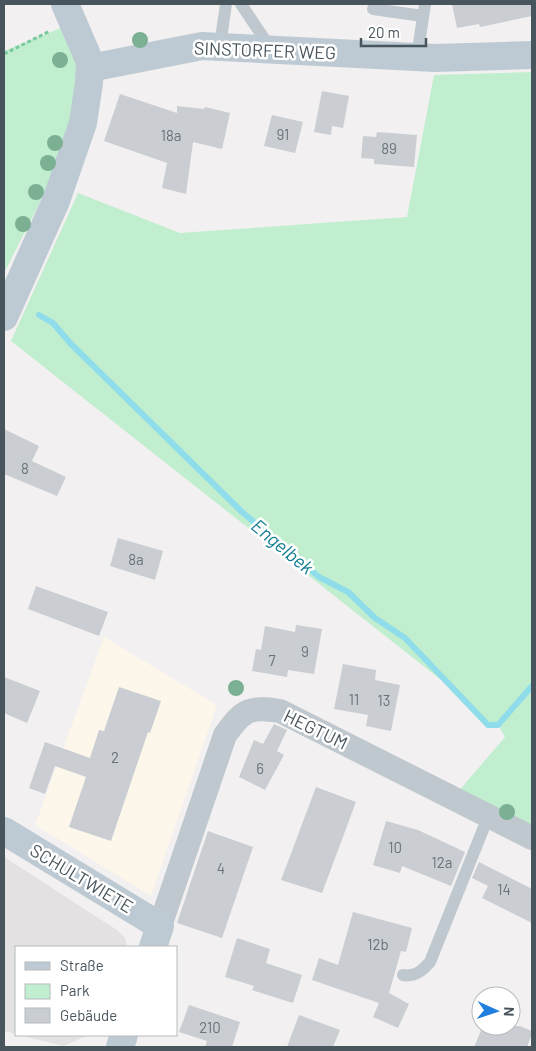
<svg xmlns="http://www.w3.org/2000/svg" width="536" height="1051" font-family="Barlow,sans-serif">
	<style>
		.commercial { fill: #fcf6eb }
		.education { fill: #e3e1e2 }
		.green { fill: #c0eecf }
		.lines { fill: none; stroke-linecap: round; stroke-linejoin: round }
		.stream { stroke: #8fdcea; stroke-width: 6 }
		.building { fill: #caced2 }
		.path { stroke: #79cb9e; stroke-width: 3; stroke-dasharray: 4 2.5; stroke-linecap: butt }
		.lane { stroke: #bec8ce; stroke-width: 12 }
		.street { stroke: #bec8ce; stroke-width: 24 }
		.secondary { stroke: #becad3; stroke-width: 28 }
		.tree { fill: #7bb192 }
		.labels { text-anchor: middle; dominant-baseline: central; stroke-width: 5; stroke-linejoin: round; paint-order: stroke }
		.number-label { font-size: 15px; fill: #68737a }
		.street-label { font-size: 18px; fill: #48555d; stroke: #fff }
		.water-label { font-size: 19px; font-style: italic; fill: #117e91; stroke: #fff }
	</style>
	<rect width="100%" height="100%" fill="#f2f0f0"/>
	<!-- commercial -->
	<polygon class="commercial" points="104,637 217,705 151,896 35,825"/>
	<!-- education -->
	<g class="education">
		<polygon points="4,857 117,930 125,938 127,947 16,947 16,1034 4,1031"/>
		<polygon points="19,1035 88,1035 64,1046"/>
	</g>
	<!-- green -->
	<g class="green">
		<polygon points="61,28 83,73 61,161 4,273 4,51"/>
		<polygon points="532,72 532,837 452,799 505,737 498,725 488,725 450,687 11,341 78,193 180,233 407,217 434,75"/>
	</g>
	<g class="lines">
		<!-- stream -->
		<polyline class="stream" points="39,315 53,323 71,344 242,512 319,577 348,592 375,618 405,638 488,725 498,725 532,686"/>
	</g>
	<!-- building -->
	<g class="building">
		<polygon points="452,4 532,4 532,16 480,27 479,24 457,28"/>
		<polygon points="322,91 349,96 343,128 332,126 331,135 314,132"/>
		<polygon points="120,94 177,113 177,106 204,109 205,107 230,113 222,149 193,142 186,194 162,188 167,163 104,141"/>
		<polygon points="272,115 303,122 295,153 264,146"/>
		<polygon points="377,132 417,135 414,167 374,164 374,159 361,158 363,136 376,137"/>
		<polygon points="4,429 39,446 32,461 66,477 57,496 4,474"/>
		<polygon points="118,538 163,551 155,580 110,566"/>
		<polygon points="36,586 108,612 99,636 28,609"/>
		<polygon points="296,625 322,629 314,674 288,670 287,677 252,671 256,649 261,650 265,626 295,632"/>
		<polygon points="343,664 376,670 375,680 400,685 391,731 366,726 368,715 334,709"/>
		<polygon points="4,677 40,691 27,723 4,713"/>
		<polygon points="119,687 161,701 150,733 148,732 111,841 69,827 86,777 55,766 45,794 29,788 45,742 90,758 99,730 104,731"/>
		<polygon points="274,724 287,730 277,751 284,755 265,790 239,777 254,740 263,744"/>
		<polygon points="316,787 356,802 322,893 281,880"/>
		<polygon points="386,821 418,830 465,852 451,886 402,866 400,873 373,865"/>
		<polygon points="208,831 253,847 222,938 177,923"/>
		<polygon points="479,862 532,889 532,923 482,898 488,886 472,878"/>
		<polygon points="353,912 412,928 406,952 401,951 389,993 409,1004 398,1028 373,1017 379,1003 312,980 319,958 338,965"/>
		<polygon points="237,938 270,949 266,963 302,975 293,1003 252,990 254,986 225,977"/>
		<polygon points="189,1005 240,1022 232,1047 205,1047 207,1041 179,1032"/>
		<polygon points="299,1015 340,1030 333,1047 287,1047"/>
		<polygon points="483,1026 520,1026 532,1031 532,1034 527,1047 474,1047"/>
	</g>
	<g class="lines">
		<!-- path -->
		<polyline class="path" points="4,54 50,31"/>
		<!-- lane -->
		<g class="lane">
			<polyline points="241,4 271,49"/>
			<polyline points="373,9 423,16"/>
			<polyline points="220,46 226,4"/>
			<polyline points="417,57 425,4"/>
			<path d="M 403,975 C 415,977 422,971 430,962 L 488,817"/>
		</g>
		<!-- street -->
		<path class="street" d="M 160,926 L 225,735 C 243,710 249,706 280,711 L 532,838"/>
		<!-- secondary -->
		<g class="secondary">
			<polyline points="90,68 202,46 435,58 532,55"/>
			<polyline points="4,317 56,201 83,123 89,83 90,62 65,4"/>
			<polyline points="4,831 160,926 153,947"/>
			<polyline points="120,1047 124,1035"/>
		</g>
	</g>
	<!-- trees -->
	<g class="tree">
		<circle cx="140" cy="40" r="8"/>
		<circle cx="60" cy="60" r="8"/>
		<circle cx="55" cy="143" r="8"/>
		<circle cx="48" cy="163" r="8"/>
		<circle cx="36" cy="192" r="8"/>
		<circle cx="23" cy="224" r="8"/>
		<circle cx="236" cy="688" r="8"/>
		<circle cx="507" cy="812" r="8"/>
	</g>
	<g class="labels">
		<!-- number labels -->
		<g class="number-label">
			<text x="283" y="134">91</text>
			<text x="171" y="135">18a</text>
			<text x="389" y="148">89</text>
			<text x="25" y="468">8</text>
			<text x="136" y="559">8a</text>
			<text x="305" y="651">9</text>
			<text x="272" y="660">7</text>
			<text x="354" y="699">11</text>
			<text x="384" y="700">13</text>
			<text x="115" y="757">2</text>
			<text x="260" y="768">6</text>
			<text x="395" y="847">10</text>
			<text x="442" y="862">12a</text>
			<text x="221" y="868">4</text>
			<text x="504" y="889">14</text>
			<text x="378" y="944">12b</text>
			<text x="210" y="1027">210</text>
		</g>
		<!-- street labels -->
		<g class="street-label">
			<text transform="translate(265 50) rotate(2)">SINSTORFER WEG</text>
			<text transform="translate(316 729) rotate(26)">HEGTUM</text>
			<text transform="translate(82 878) rotate(31)">SCHULTWIETE</text>
		</g>
		<!-- water labels -->
		<g class="water-label">
			<text transform="translate(283 546) rotate(40)">Engelbek</text>
		</g>
	</g>
	<!-- border -->
	<rect width="536" height="1051" fill="none" stroke="#48555d" stroke-width="10"/>
	<!-- legend -->
	<rect x="15" y="946" width="162" height="90" fill="#ffffff" stroke="#b6bbbe"/>
	<rect x="25" y="962" width="25" height="8" fill="#becad3" stroke="#b6bbbe"/>
	<text x="60" y="971" font-size="15" fill="#48555d">Straße</text>
	<rect x="25" y="984" width="25" height="15" fill="#c0eecf" stroke="#b6bbbe"/>
	<text x="60" y="996" font-size="15" fill="#48555d">Park</text>
	<rect x="25" y="1008" width="25" height="15" fill="#caced2" stroke="#b6bbbe"/>
	<text x="60" y="1021" font-size="15" fill="#48555d">Gebäude</text>
	<!-- north arrow -->
	<g transform="translate(496 1011) rotate(93)"><circle r="24" fill="#ffffff" stroke="#b6bbbe"/>
	<path d="M0-4L9 19L0 12L-9 19Z" fill="#1f7ede"/>
	<text y="-8" font-size="14" font-weight="bold" text-anchor="middle" fill="#48555d">N</text>
	</g>
	<!-- scale -->
	<path d="M361 38v8h65v-8" fill="none" stroke="#48555d" stroke-width="2.5"/>
	<text x="368" y="38" font-size="15" fill="#48555d" stroke="#ffffff" stroke-width="4" paint-order="stroke">20 m</text>
</svg>
